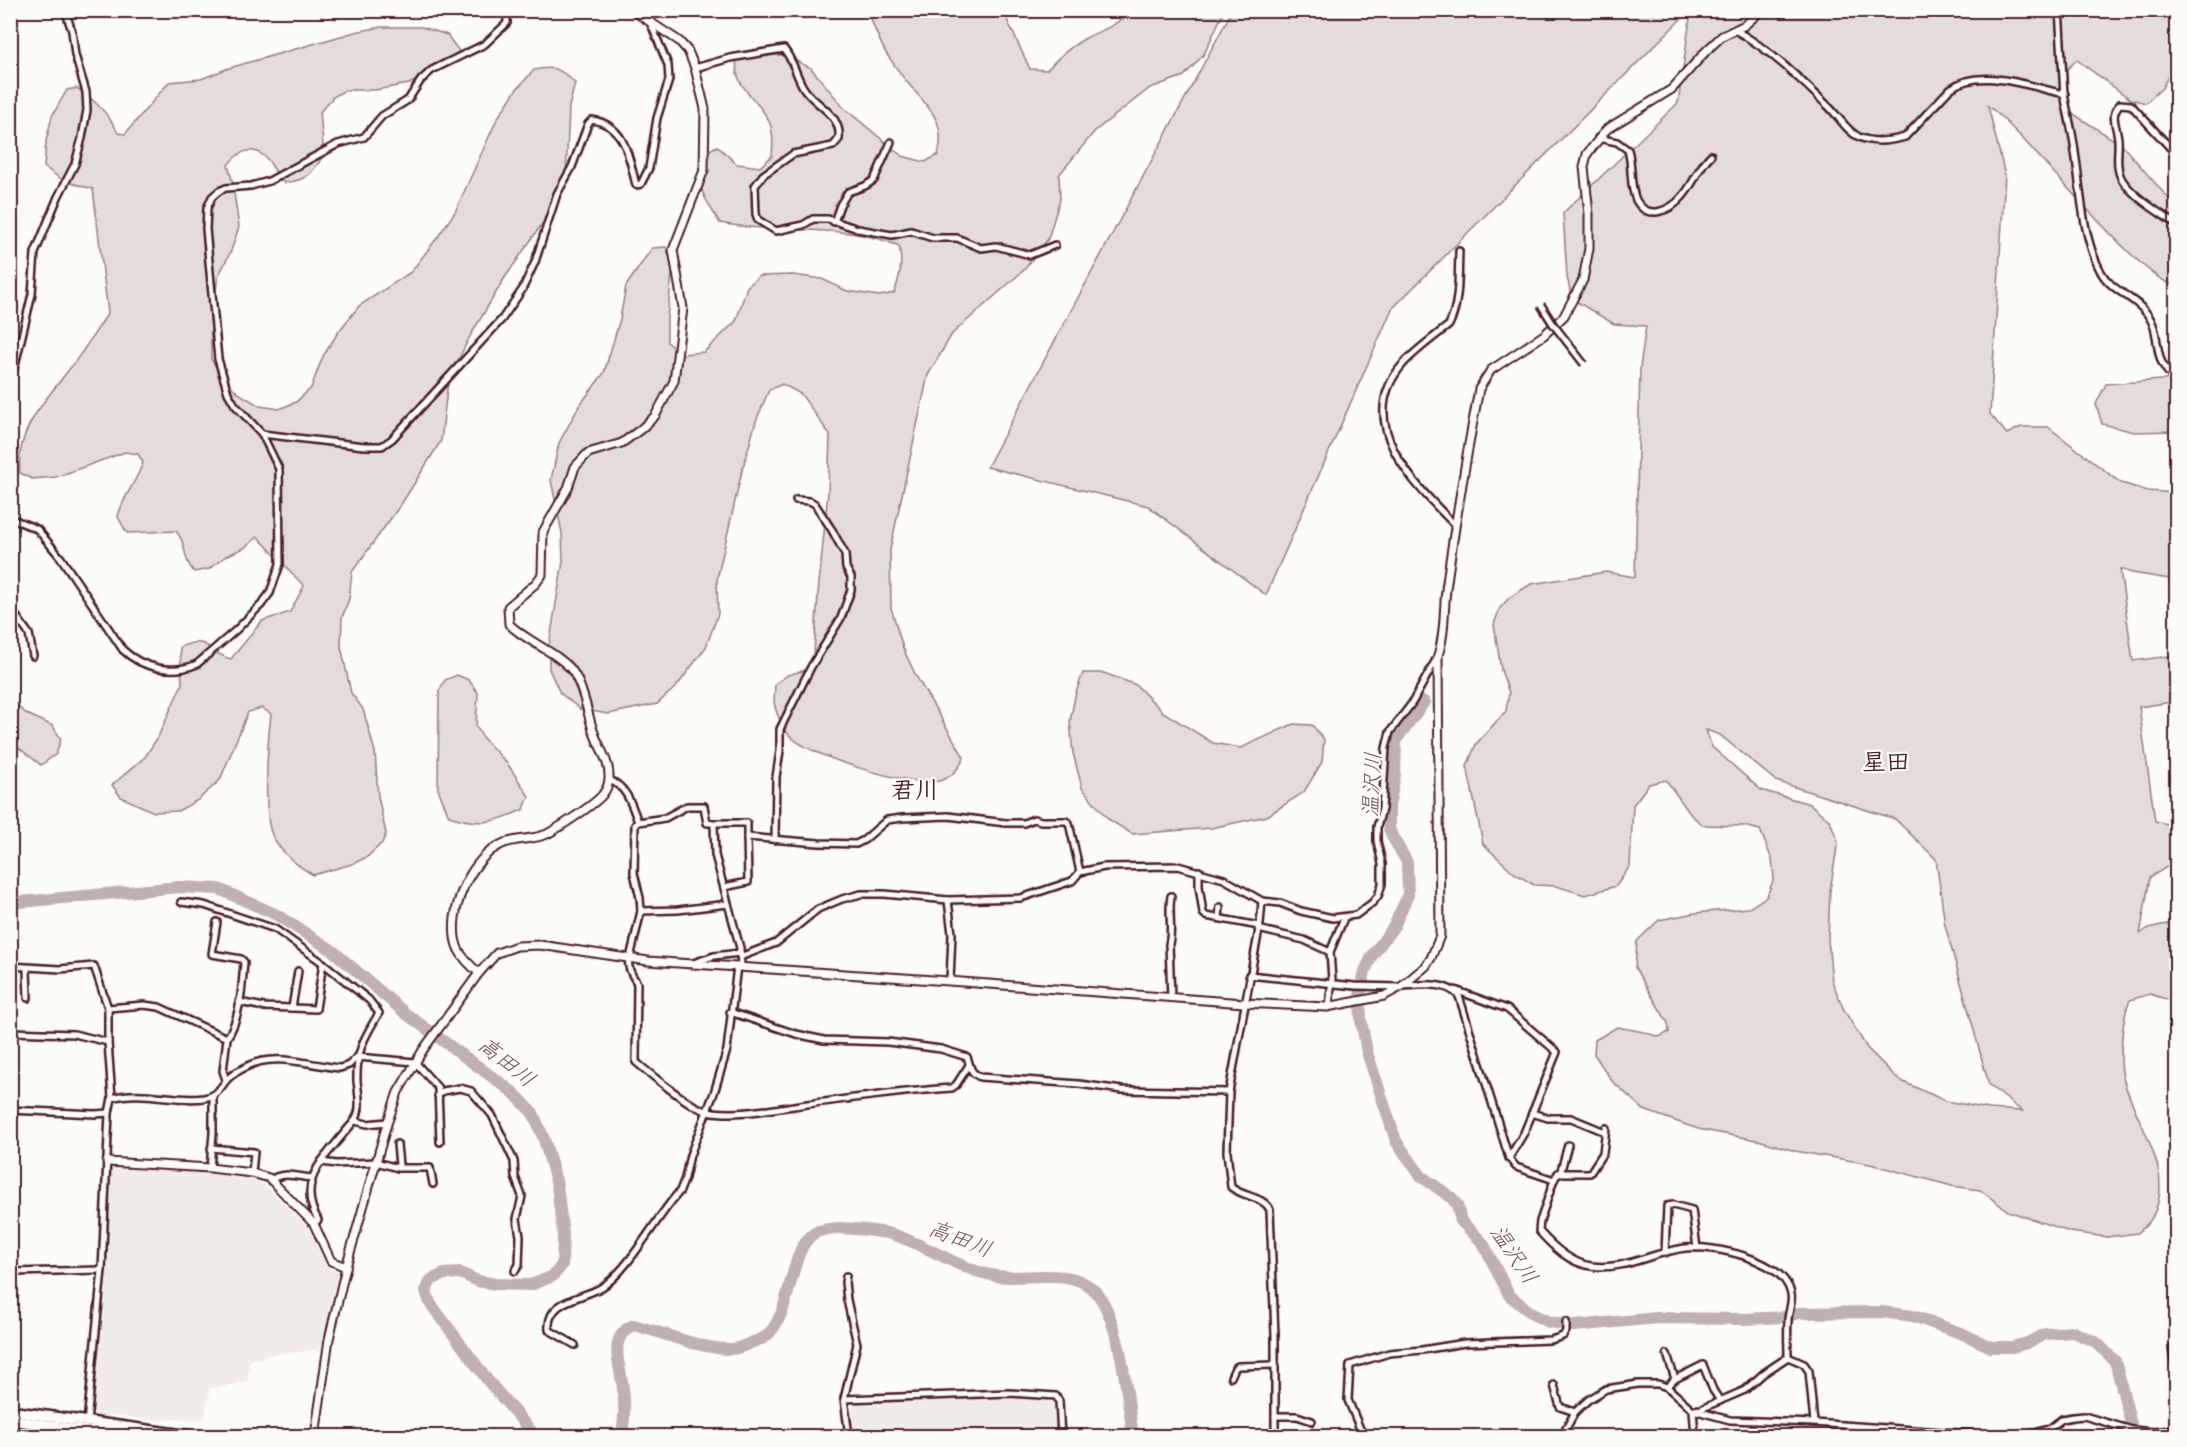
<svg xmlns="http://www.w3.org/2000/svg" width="2187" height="1447" font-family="Mynerve,'Klee One',sans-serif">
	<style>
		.built { fill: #f0ece8 }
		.green { fill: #e3dcda; stroke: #967e82; stroke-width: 1.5; fill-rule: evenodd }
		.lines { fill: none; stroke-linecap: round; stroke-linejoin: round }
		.river { stroke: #c0b1b1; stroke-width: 12 }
		.street-casing { stroke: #4a1f2b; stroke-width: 10 }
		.secondary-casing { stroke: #4a1f2b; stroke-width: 11 }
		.highway-casing { stroke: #4a1f2b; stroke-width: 14 }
		.street { stroke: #fdfcf7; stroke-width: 5 }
		.secondary { stroke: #fdfcf7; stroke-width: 7 }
		.highway { stroke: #fdfcf7; stroke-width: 9 }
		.street-bridge-casing { stroke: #4a1f2b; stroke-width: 10; stroke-linecap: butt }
		.street-bridge { stroke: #fdfcf7; stroke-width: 5 }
		.labels { text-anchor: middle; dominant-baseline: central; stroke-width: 4.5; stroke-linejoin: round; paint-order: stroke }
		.water-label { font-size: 22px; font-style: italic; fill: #73525a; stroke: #fdfcf7 }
		.quarter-label { font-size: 24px; font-weight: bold; fill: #4a1f2b; stroke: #fdfcf7 }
	</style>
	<rect width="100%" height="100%" fill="#fdfcf7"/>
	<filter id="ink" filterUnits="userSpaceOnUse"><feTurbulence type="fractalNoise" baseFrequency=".0167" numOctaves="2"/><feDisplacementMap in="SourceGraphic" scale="12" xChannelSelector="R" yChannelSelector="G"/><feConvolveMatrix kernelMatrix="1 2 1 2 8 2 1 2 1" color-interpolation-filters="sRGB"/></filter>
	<g filter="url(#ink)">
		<!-- built -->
		<g class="built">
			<polygon points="110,1169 188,1171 250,1179 266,1186 309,1228 324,1261 328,1266 340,1272 320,1352 317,1350 265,1355 262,1358 250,1360 248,1380 223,1387 210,1388 204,1419 151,1420 112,1415 95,1417 91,1407 106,1261"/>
			<polygon points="977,1398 1047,1399 1056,1407 1056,1434 1045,1433 1036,1436 1029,1433 1030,1436 852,1436 850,1411 857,1403"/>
		</g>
		<!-- green -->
		<g class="green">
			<path d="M 870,11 L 1003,11 L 1030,69 L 1047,70 C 1058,57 1069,48 1084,39 C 1101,29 1116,28 1128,11 L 1224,11 L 1204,54 L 1184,76 L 1150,88 L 1095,131 L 1059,175 L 1060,199 L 1048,239 L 1024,270 L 952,334 L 928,375 L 890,550 L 891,608 L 903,648 L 916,676 L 964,757 C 960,768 951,778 939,781 C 911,787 810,757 790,736 C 784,731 777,715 775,707 C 773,701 775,691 775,684 L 788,675 L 813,668 L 818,594 L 828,492 L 830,435 L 801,394 L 782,384 L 769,390 L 756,421 L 742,471 L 717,579 L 718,614 L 706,647 L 677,686 L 657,704 L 608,714 L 580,709 L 560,693 L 549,669 L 549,646 L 563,561 L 562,533 L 551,480 L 559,443 L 579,406 L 604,373 L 620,319 L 626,286 L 652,248 L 666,247 L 673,266 L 667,318 L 667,342 L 682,354 L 704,352 L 736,321 L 747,287 L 759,276 L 793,275 L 822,279 L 847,291 L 879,296 L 894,293 C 900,277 903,263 899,246 C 843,222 779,235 720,223 C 704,198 695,186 701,155 L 717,146 L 737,164 L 760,167 L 772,156 C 773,144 774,131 768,119 C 757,98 732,86 737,59 L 762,55 L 784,55 L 811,68 L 844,108 L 902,156 L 925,162 L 938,155 C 947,120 928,108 908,83 C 900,74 893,63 886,53 C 879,41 875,28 869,15 Z"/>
			<polygon points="1232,11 1689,11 1392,309 1266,595 1148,506 987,467"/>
			<path d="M 1691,11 L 2173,11 L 2170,39 L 2171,70 L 2162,88 L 2146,103 L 2130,99 L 2077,60 L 2065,71 L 2066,92 L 2072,113 L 2122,145 L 2176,207 L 2176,285 C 2145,287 2024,131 1988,106 L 2005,175 L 1990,414 L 2007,434 L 2021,427 L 2048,427 L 2121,483 L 2148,491 L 2176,493 L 2176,580 L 2132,573 L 2120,569 L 2133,661 L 2176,655 L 2176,699 L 2172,702 L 2139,707 L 2155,821 L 2176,826 C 2176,859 2180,861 2150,877 L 2140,934 L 2148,928 L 2176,922 L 2176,1018 L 2176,1012 L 2169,1000 L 2150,994 L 2130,1000 C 2122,1018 2118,1062 2124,1081 C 2136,1124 2176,1170 2153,1216 C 2150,1223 2143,1228 2138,1233 L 2107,1237 L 2070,1232 L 2008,1211 L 1980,1190 L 1952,1186 L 1870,1164 L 1795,1151 L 1762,1141 L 1698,1129 L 1644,1110 L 1612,1081 L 1594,1054 L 1595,1040 L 1617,1027 L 1644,1032 L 1659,1037 L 1669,1032 L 1668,1023 L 1635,968 L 1637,941 L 1659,920 L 1695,913 L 1749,908 L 1767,896 L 1774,878 L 1772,860 L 1760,830 L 1744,826 L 1703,825 L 1691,815 L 1666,780 L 1649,784 L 1633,805 L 1630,866 L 1616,886 L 1585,895 L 1556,886 L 1534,885 L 1514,873 L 1483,844 L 1467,766 L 1476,744 L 1506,711 L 1509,693 L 1501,670 L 1494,624 L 1500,608 L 1510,597 L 1531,584 L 1606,572 L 1635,577 L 1640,368 L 1646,326 L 1614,324 L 1572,299 L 1567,277 L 1563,213 L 1678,103 ZM 1706,730 L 1720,735 L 1776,781 L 1895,819 L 1936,859 L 1945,925 L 1989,1085 L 2022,1111 L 1989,1109 L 1946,1101 L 1899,1080 L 1867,1048 L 1844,1010 L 1832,981 L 1828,940 L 1830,891 L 1838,841 L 1830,821 L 1810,804 L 1761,790 L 1712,747 Z"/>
			<path d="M 381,27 L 422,27 L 447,35 L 459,51 L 454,63 L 409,84 L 375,90 L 345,90 L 333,97 L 320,112 L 324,155 C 311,174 308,180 284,183 C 275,175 272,162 264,156 C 250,145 237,153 228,165 L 232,180 L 239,227 L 231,251 L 218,277 L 211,323 L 211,359 L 222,376 L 238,393 L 260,406 L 279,409 L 296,402 L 311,388 L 323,356 L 339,331 L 359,306 L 411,272 L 437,238 L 455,212 L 497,119 L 516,90 L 534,70 C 554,66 560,68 575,83 L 569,107 L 566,177 L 544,221 L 504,279 L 469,338 L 448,381 L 441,441 L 402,503 L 352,572 L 349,599 L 342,618 L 341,646 L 351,693 L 363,709 L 375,752 L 378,796 L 386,834 L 382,843 L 367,857 L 352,864 L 313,875 C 297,865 282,854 273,837 C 262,817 268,738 271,714 L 262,708 L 248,712 L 220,780 L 198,800 L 178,811 L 154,812 L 121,797 L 112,785 L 145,757 L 158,737 L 182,684 L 180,647 C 210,634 208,654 231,659 L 262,621 L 290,612 L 304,586 L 258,537 L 244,548 L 226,556 L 209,569 L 194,572 C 181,556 188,545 176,531 L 127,533 L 118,517 C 122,497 137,482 143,462 L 138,454 L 125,452 L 56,477 L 32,479 L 20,473 C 15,429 46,400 71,367 C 84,350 96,331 108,313 L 93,189 L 64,181 L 44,167 L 46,141 L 52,116 L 67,90 L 77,88 C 95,100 109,114 118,133 L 125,134 L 169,82 L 201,79 L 229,68 L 355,32 Z"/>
			<polygon points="2176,379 2176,431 2134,432 2102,424 2096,404 2106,384"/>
			<polygon points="1083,673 1104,673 1136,685 1163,712 1213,743 1241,748 1293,724 1312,725 1324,739 1322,762 1304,792 1267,816 1211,828 1132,834 1108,819 1082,788 1073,753 1070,721 1076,692"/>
			<path d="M 457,675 L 469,680 L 478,693 L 476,726 L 483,738 L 507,763 L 529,796 L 524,809 C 495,823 480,826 449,816 L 438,789 L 439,691 L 445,680 Z"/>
			<polygon points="11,701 27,714 53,726 61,739 56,754 41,765 19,748 11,749"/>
		</g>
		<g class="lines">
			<!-- river -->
			<g class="river">
				<polyline points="1424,702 1396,740 1395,775 1389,806 1389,828 1392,836 1407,862 1408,895 1394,926 1372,956 1365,971 1360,996 1361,1020 1367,1052 1396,1141 1421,1176 1452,1198 1457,1205 1461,1221 1483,1243 1509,1295 1534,1315 1549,1322 1575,1326 1657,1318 1745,1319 1785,1317 1799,1313 1882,1312 1913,1316 1963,1334 1991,1347 2012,1347 2027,1343 2045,1334 2073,1332 2096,1342 2115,1361 2134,1436"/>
				<polyline points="10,903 179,887 219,889 275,914 332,950 405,1013 514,1093 533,1113 544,1139 557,1185 563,1235 562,1265 553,1276 531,1285 496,1284 478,1281 460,1273 444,1274 431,1280 426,1291 430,1303 489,1382 535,1436"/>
				<path d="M 621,1436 C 625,1421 625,1405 623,1389 C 621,1366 606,1337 634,1325 C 662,1332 703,1350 731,1349 C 738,1349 746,1345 753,1342 C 756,1341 762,1339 765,1337 C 795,1314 787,1242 819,1231 C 831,1227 842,1228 855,1229 C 866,1230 879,1231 891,1234 C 927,1244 958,1270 996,1276 C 1029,1281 1075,1264 1099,1296 C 1122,1329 1127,1397 1133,1436"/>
			</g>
			<!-- street casing -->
			<g class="street-casing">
				<g id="street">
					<path d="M 2059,10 C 2061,38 2062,66 2064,93 C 2067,113 2073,132 2075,152 C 2081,190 2082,237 2101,272 C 2112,292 2136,297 2148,315 C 2163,336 2150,360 2176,380"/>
					<path d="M 1735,30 C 1769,49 1799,78 1827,105 C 1838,115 1846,131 1859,137 C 1873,143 1891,141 1905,137 L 1950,89 C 1981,66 2030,87 2065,94"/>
					<path d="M 695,68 L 730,58 L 784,49 C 793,60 796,75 803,87 C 814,106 842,113 839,139 L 833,146 L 793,154 L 763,175 L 755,186 L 756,214 L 758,220 L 776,231 L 803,225 L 813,219 L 828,219 L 858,229 L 892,235 L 911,231 L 933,238 L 957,238 L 981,248 L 996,246 L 1030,255 L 1055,245"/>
					<path d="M 1598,138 L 1617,142 L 1628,150 C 1633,166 1629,185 1636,200 C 1647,221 1670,211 1682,197 C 1694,184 1698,167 1711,155"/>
					<path d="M 2176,154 L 2131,105 L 2120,104 C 2109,115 2117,126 2118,139 C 2119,150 2116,160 2119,172 C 2123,191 2160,213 2176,224"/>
					<polyline points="834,222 840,205 848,192 865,186 874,180 891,142"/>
					<polyline points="10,386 32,294 35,253 58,197 75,164 82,138 87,110 86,92 75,55 72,31 65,10"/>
					<path d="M 262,434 L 364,446 L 382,446 L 392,439 L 502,319 L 522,290 L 535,262 L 557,194 L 572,167 L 588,124 L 592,120 C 626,125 629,158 636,185 L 641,184 L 649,168 L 657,118 L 669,80 L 668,65 L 651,24"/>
					<path d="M 10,518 L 37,529 L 47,541 L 61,558 L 123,650 C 142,668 172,675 197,664 L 236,630 L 261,605 L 270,593 L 280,564 L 279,469 L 262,434 L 235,405 L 228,393 L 218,359 L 206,229 L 207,208 L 212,197 L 219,191 L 226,188 L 251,186 L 269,181 L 338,144 L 364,137 L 382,116 L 408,100 L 421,80 L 432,70 L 485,44 L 507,23 L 507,14 L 505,10"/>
					<path d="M 1455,525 C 1414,484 1352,423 1403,364 C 1417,349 1433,338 1449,325 C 1460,303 1458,275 1459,251"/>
					<polyline points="10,582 14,613 29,634 33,656"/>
					<path d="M 609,780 C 627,786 632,806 638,822 L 635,825 L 634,873 L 640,898 L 641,911 L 631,954 C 625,964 631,974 637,983 L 636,1062 C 650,1074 691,1108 707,1111 C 737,1117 777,1108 807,1104 C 855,1098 903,1091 952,1088 L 956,1085 L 969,1065"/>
					<polyline points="638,822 665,818 687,806 704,806 707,823 747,823 747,837 819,843 856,844 864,840 887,820 902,818 948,816 1006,823 1024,823 1034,819 1041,821 1066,821 1069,823 1080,872"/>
					<polyline points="714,824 715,855 740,948 741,966"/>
					<polyline points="775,840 776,777 780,751 780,729 811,667 841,618 851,590 851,577 846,568 845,554 832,530 815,504 810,501 796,500"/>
					<polyline points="1199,871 1199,886 1203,913 1206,916 1259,926"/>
					<polyline points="724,887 748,882 747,837"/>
					<polyline points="948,900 952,934 950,981"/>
					<path d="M 1262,901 L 1260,924 L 1229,1092 L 1227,1152 L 1231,1187 C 1242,1197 1264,1196 1270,1210 L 1275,1335 L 1275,1436"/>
					<path d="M 181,902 L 204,905 L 275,929 L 323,963 L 369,1000 L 379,1013 C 364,1038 356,1051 357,1081 C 358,1091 361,1104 358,1113 C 356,1121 350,1126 345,1132 C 323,1160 296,1182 318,1220 L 314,1224"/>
					<polyline points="641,911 678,910 728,904"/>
					<polyline points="1219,918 1220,907"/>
					<path d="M 217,922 L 212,954 L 241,959 L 244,962 C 242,986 241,1017 227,1038"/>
					<polyline points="1258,929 1304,940 1330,952"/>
					<polyline points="740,957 776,943 818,909 842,899 861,894 884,894 948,900 1021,898 1072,881 1080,872 1104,867 1178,866 1224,879 1262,901 1280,903 1301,911 1333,918 1356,915 1372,903 1378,896 1382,884 1382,864 1377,841 1377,827 1382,809 1386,748 1390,732 1412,703 1438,656"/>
					<polyline points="693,963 714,956 740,953"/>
					<polyline points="10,966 60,969 94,966 108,1008 108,1042 112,1098 109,1113 102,1270 87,1423"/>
					<polyline points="27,969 28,998"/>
					<polyline points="1249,975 1355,986 1400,987"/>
					<path d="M 1403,986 C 1423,985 1445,981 1459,996 L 1509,1158 L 1516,1167 L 1554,1180 L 1540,1221 L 1539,1231 C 1553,1247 1570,1263 1591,1266 C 1624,1271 1653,1252 1685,1248 C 1714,1245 1784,1259 1791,1294 C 1793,1302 1788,1312 1788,1321 C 1787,1333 1788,1345 1788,1357 L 1764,1373 L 1745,1390 L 1701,1409 L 1693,1410"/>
					<polyline points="1455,990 1507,1009 1557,1052 1524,1133 1509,1158"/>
					<path d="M 1171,998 L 1169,944 C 1173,930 1168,913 1171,896"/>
					<polyline points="239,1002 264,1007 292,1008 298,971"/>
					<polyline points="1329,1007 1332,980 1330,952 1344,918"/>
					<polyline points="108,1008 144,1005 159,1007 227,1038 223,1071 226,1080"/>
					<polyline points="292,1008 316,1009 323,963"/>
					<path d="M 730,1012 L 796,1034 L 824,1040 L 888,1042 L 941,1049 L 967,1057 C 971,1067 969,1072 980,1077 L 1079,1084 L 1122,1090 L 1229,1092"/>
					<polyline points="10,1032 74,1034 108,1042"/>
					<polyline points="438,1095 443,1091 460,1088 471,1091 492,1115 514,1161 515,1177 522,1196 517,1219 520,1236 519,1265 515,1271"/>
					<path d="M 112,1098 C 142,1089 174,1102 204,1098 C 216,1096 219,1090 225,1082 C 229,1076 238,1071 244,1068 C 272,1051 309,1065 340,1068 L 349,1065 L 357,1057 L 415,1062 L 438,1088 L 440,1142"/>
					<polyline points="10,1110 95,1114 109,1113"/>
					<polyline points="1532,1113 1548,1118 1571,1118 1605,1132"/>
					<polyline points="355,1121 367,1124 387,1122"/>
					<polyline points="397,1144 399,1165 398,1168"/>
					<polyline points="211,1148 254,1152 252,1173"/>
					<polyline points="321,1162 337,1164 376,1162 398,1168 430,1168 433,1184"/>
					<polyline points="210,1168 213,1133 213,1096"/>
					<polyline points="1560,1174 1568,1145"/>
					<path d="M 271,1180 C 281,1171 299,1177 312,1178"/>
					<polyline points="1554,1180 1558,1173 1590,1173 1603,1153 1606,1128"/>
					<polyline points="1665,1253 1667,1206 1673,1205 1692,1210 1697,1248"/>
					<polyline points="10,1272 102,1270"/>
					<polyline points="846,1276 845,1282 847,1300 857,1344 844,1399 849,1436"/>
					<path d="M 575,1345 L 549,1330 C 546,1299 583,1299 602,1287 C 630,1269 656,1217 680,1191 L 685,1178 L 690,1155 L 714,1093 L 727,1050 L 737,966"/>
					<polyline points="2172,1348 2176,1370"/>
					<polyline points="1667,1354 1675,1379"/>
					<polyline points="1788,1357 1804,1364 1809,1371 1814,1423"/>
					<polyline points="1231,1377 1235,1368 1238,1366 1275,1365"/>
					<polyline points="1554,1385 1560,1407 1575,1412"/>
					<polyline points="1667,1387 1675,1379 1703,1365 1713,1390 1720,1401"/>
					<polyline points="844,1399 1009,1393 1056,1396 1059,1401 1061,1436"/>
					<polyline points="1693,1410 1695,1436"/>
					<polyline points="1275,1416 1297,1416 1312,1421"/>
					<polyline points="1363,1436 1348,1400 1350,1365 1389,1353 1422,1350 1465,1343 1551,1340 1563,1336 1566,1331 1566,1322"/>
					<polyline points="1562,1436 1575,1412 1588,1400 1606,1389 1638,1384 1658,1384 1667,1387 1693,1410 1730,1420 1814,1423 2000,1436 2026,1435 2049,1429 2062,1419 2073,1417 2084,1416 2132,1430 2155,1432 2176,1429"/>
				</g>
			</g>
			<!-- secondary casing -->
			<g class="secondary-casing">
				<g id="secondary">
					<path d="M 479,973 C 459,956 452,945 455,918 C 458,891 476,856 502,844 C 516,838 534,840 547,834 C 557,829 597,803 603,794 C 606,790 609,783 609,778 C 610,761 598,746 593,730 C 587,712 582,680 569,667 C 552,649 527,642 509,624 L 508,607 L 535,584 L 542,575 L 543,532 L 568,488 L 575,467 L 588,453 L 622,443 L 641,429 L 655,416 L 674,381 L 683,308 L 673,250 L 704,170 L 705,109 L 695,68 L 688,51 L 679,41 L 632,10"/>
					<polyline points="107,1162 210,1168 252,1173 269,1178 314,1224 331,1261 346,1267"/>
					<path d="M 315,1436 L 329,1339 L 346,1267 L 387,1124 L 398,1092 L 423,1050 L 479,973 L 497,953 L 517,946 L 540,945 L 648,961 L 949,981 L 1244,1003 L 1327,1007 L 1384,996 L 1401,987 L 1426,966 L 1431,958 L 1440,936 L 1438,655 C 1446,632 1443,606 1447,582 C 1456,517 1467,453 1479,389 L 1491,370 L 1544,335 L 1564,316 L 1583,280 L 1589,248 L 1589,214 L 1584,167 L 1587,154 L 1607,129 L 1672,89 L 1706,51 L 1722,36 L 1745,25 L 1762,10"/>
				</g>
			</g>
			<!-- highway casing -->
			<g class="highway-casing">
				<g id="highway">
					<polyline points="10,1411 191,1436"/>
					<polyline points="10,1420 123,1436"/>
				</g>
			</g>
			<!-- street -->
			<use href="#street" class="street"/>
			<!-- secondary -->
			<use href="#secondary" class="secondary"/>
			<!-- highway -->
			<use href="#highway" class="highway"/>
			<!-- street-bridge casing -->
			<g class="street-bridge-casing">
				<polyline id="street-bridge" points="1541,305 1553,324 1584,364"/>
			</g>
			<!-- street-bridge -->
			<use href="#street-bridge" class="street-bridge"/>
		</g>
	</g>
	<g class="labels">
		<!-- water labels -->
		<g class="water-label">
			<text transform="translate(1373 785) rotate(-87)">温沢川</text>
			<text transform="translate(506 1063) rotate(39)">高田川</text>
			<text transform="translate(960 1240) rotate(21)">高田川</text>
			<text transform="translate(1513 1255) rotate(56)">温沢川</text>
		</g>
		<!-- quarter labels -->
		<g class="quarter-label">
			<text x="1886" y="763">星田</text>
			<text x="915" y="791">君川</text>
		</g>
	</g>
	<!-- margin -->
	<rect width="2187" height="1447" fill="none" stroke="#fdfcf7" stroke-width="36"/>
	<rect x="18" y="18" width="2151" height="1411" fill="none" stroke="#4a1f2b" stroke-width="2" filter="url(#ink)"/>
</svg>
